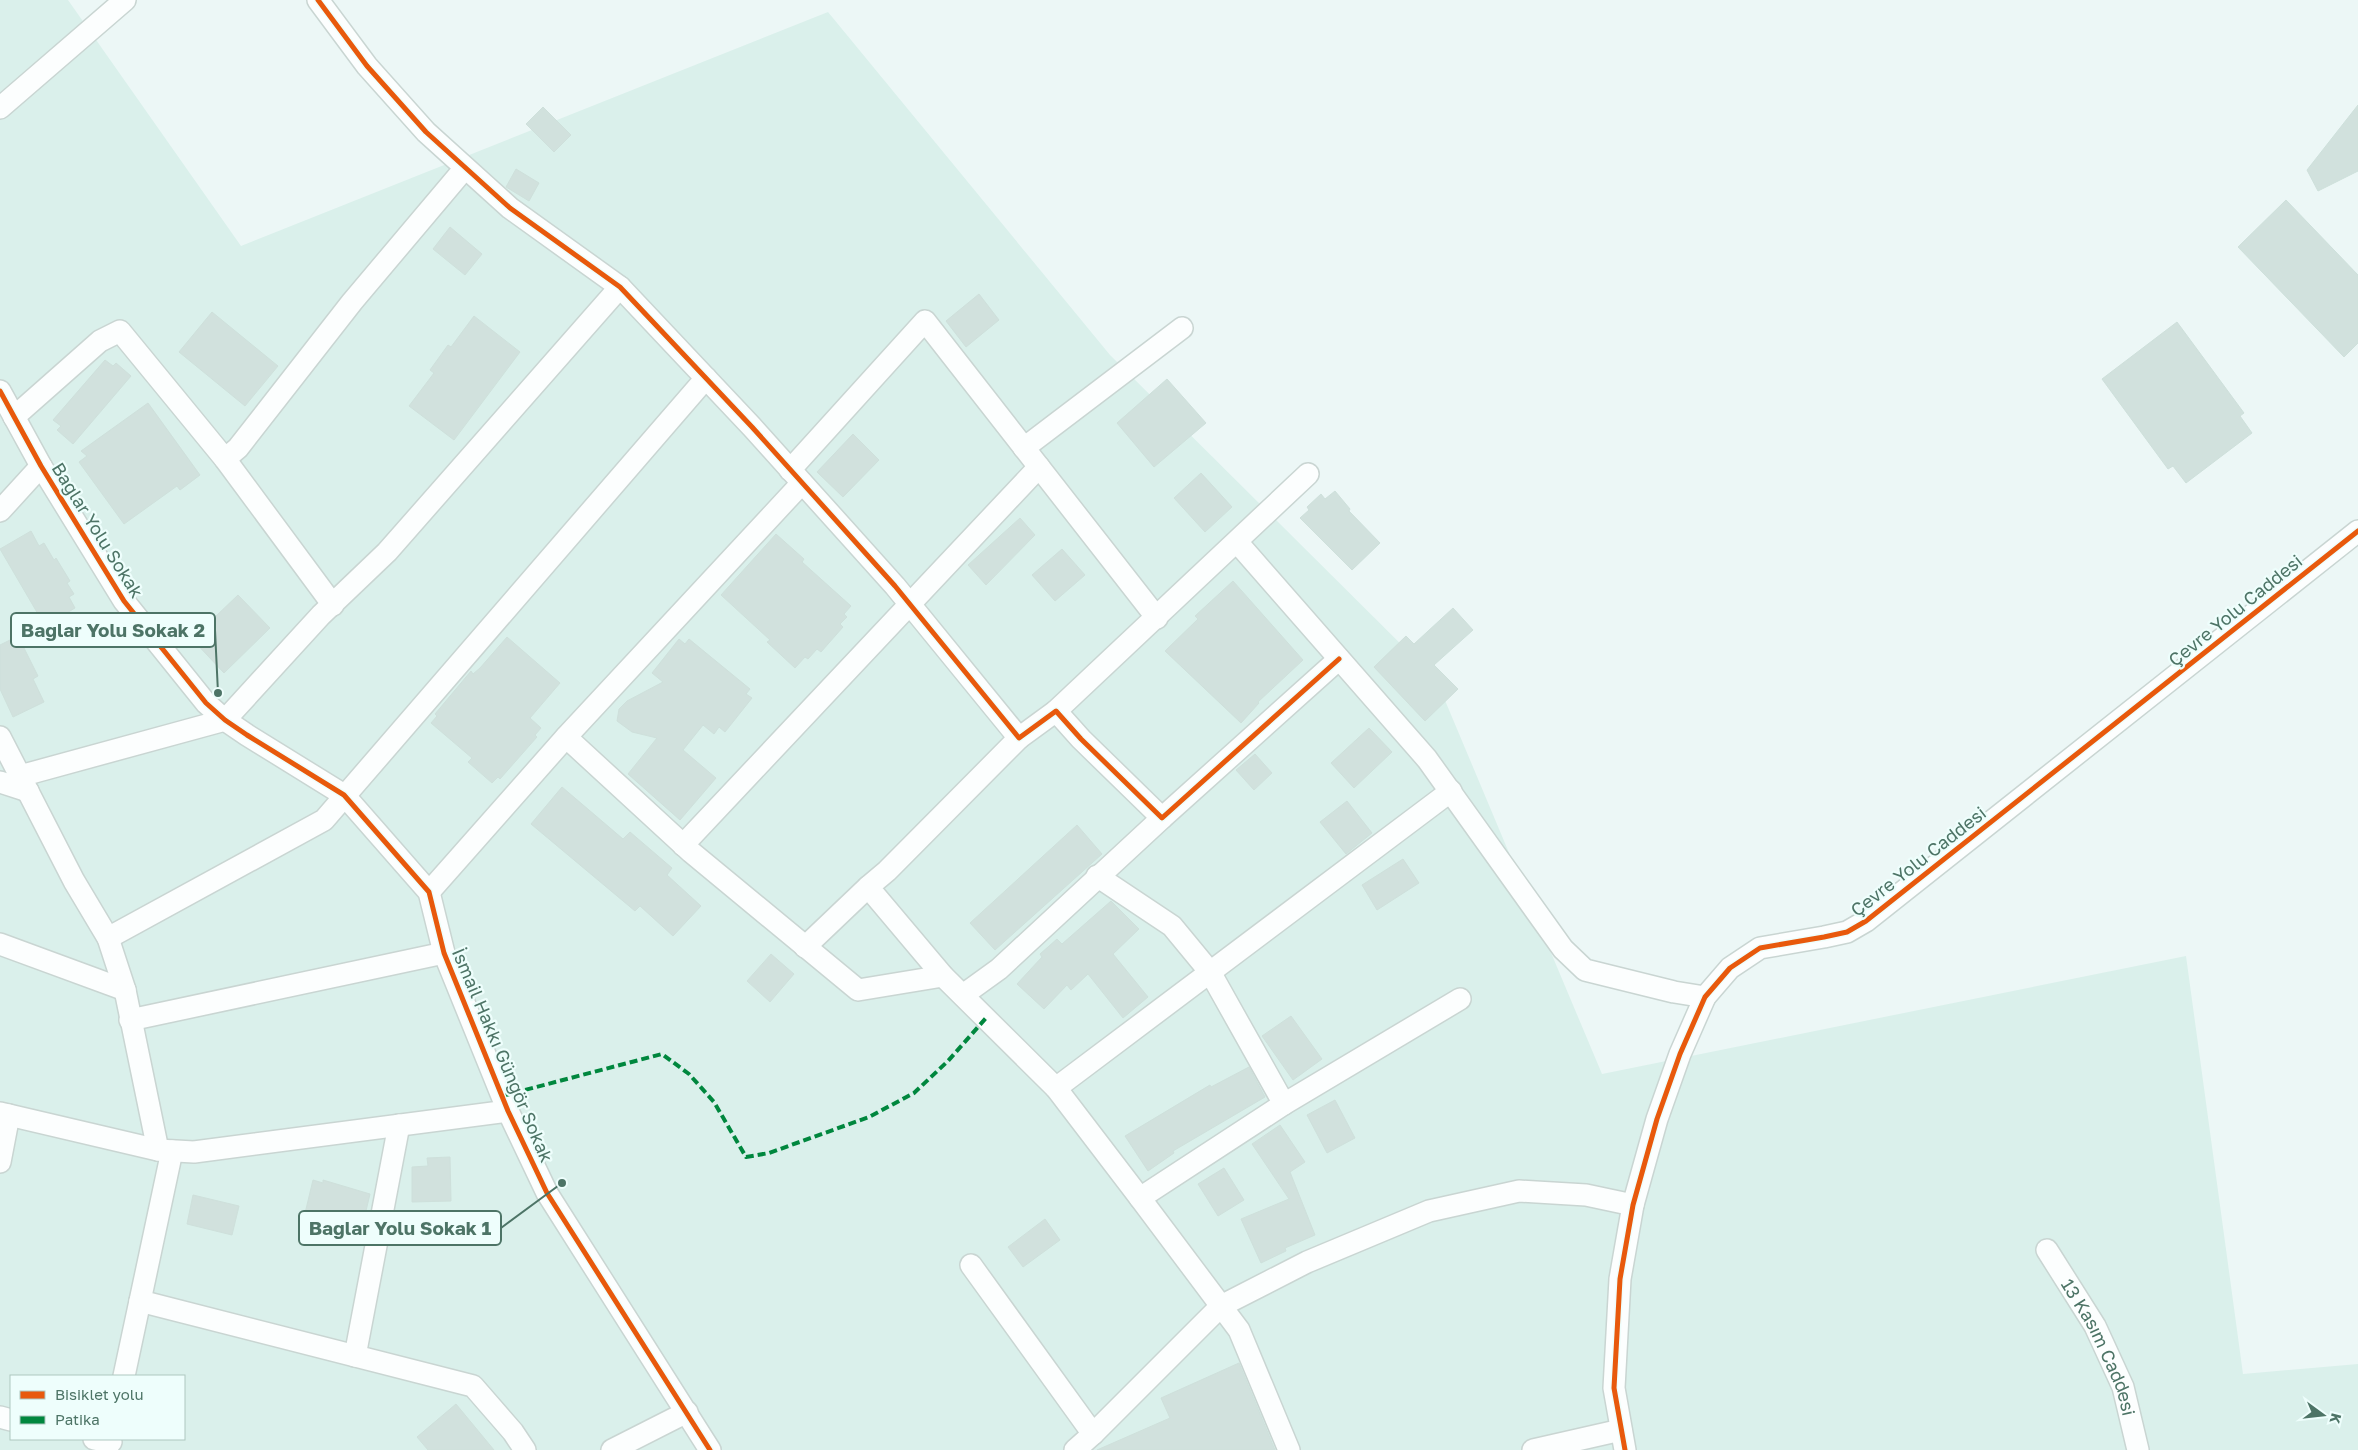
<svg xmlns="http://www.w3.org/2000/svg" width="2358" height="1450" font-family="'Golos Text',sans-serif">
	<style>
		.residential { fill: #daf0eb; fill-rule: evenodd }
		.building { fill: #d1e1dd; stroke: #cee0db }
		.lines { fill: none; stroke-linecap: round; stroke-linejoin: round }
		.minor-casing { stroke: #c9d5d2; stroke-width: 24 }
		.minor { stroke: #fcfefe; stroke-width: 21 }
		.quiet { stroke: #00873e; stroke-width: 4; stroke-dasharray: 8 4; stroke-linecap: butt }
		.cycleway-casing { stroke: #eefefc; stroke-width: 8 }
		.cycleway { stroke: #e8590c; stroke-width: 5 }
		.labels { text-anchor: middle; dominant-baseline: central; stroke-width: 4.5; stroke-linejoin: round; paint-order: stroke }
		.street-label { font-size: 18px; fill: #4d7466; stroke: #eefefc }
		.leader { fill: none; stroke: #4d7466; stroke-width: 2 }
		.callout-dot { fill: #4d7466; stroke: #eefefc; stroke-width: 2 }
		.callout { fill: #eefefc; stroke: #4d7466; stroke-width: 2 }
		.callout-label { font-size: 19px; text-anchor: middle; font-weight: bold; fill: #4d7466 }
	</style>
	<rect width="100%" height="100%" fill="#ecf7f6"/>
	<!-- residential -->
	<path class="residential" d="M 0,0 L 68,0 L 241,246 L 828,12 L 1110,355 L 1436,679 L 1602,1074 L 2186,956 L 2243,1374 L 2358,1364 L 2358,1450 L 0,1450 ZM 11,1376 L 184,1376 L 184,1439 L 11,1439 Z"/>
	<!-- building -->
	<g class="building">
		<polygon points="2358,105 2358,171 2318,191 2307,170"/>
		<polygon points="543,107 571,135 554,152 526,124"/>
		<polygon points="516,169 539,183 529,201 506,187"/>
		<polygon points="2286,200 2358,275 2358,343 2344,357 2238,247"/>
		<polygon points="450,227 482,254 465,275 433,249"/>
		<polygon points="979,294 999,320 966,347 946,321"/>
		<polygon points="212,312 278,366 245,406 179,352"/>
		<polygon points="474,316 520,352 454,440 409,406 434,373 430,370 448,345 451,347"/>
		<polygon points="2177,322 2244,413 2240,416 2252,433 2186,483 2173,466 2168,469 2102,379"/>
		<polygon points="105,360 113,366 116,363 131,376 73,444 57,430 61,426 53,420"/>
		<polygon points="1167,379 1206,423 1154,467 1117,423"/>
		<polygon points="148,403 200,475 180,490 177,486 124,524 79,462 87,456 81,451"/>
		<polygon points="853,434 879,460 843,497 817,472"/>
		<polygon points="1201,473 1232,507 1205,532 1174,498"/>
		<polygon points="1335,491 1350,509 1349,511 1380,543 1352,570 1300,518 1309,510 1307,507 1321,494 1325,499"/>
		<polygon points="1020,518 1035,535 986,585 968,565"/>
		<polygon points="31,531 39,546 44,543 54,560 56,558 70,581 67,583 74,594 69,597 75,608 45,626 0,549"/>
		<polygon points="776,534 804,559 802,562 851,606 844,614 847,617 840,624 843,627 821,652 817,649 808,659 805,657 795,668 767,642 770,640 721,595"/>
		<polygon points="1062,549 1085,575 1055,601 1032,575"/>
		<polygon points="1233,581 1303,660 1258,702 1259,703 1241,723 1165,651 1198,619 1195,616"/>
		<polygon points="238,595 270,628 224,673 192,639"/>
		<polygon points="1453,608 1473,630 1434,665 1458,689 1425,721 1374,667 1406,636 1414,644"/>
		<polygon points="18,636 38,676 33,679 44,702 13,717 0,689 0,645"/>
		<polygon points="507,637 560,683 530,718 541,728 535,735 537,737 500,779 498,777 492,783 468,762 472,758 431,723 437,716 435,714 471,671 473,674 480,668"/>
		<polygon points="679,639 685,644 689,639 750,689 746,694 752,698 725,732 719,727 714,734 703,725 683,750 716,778 680,820 628,774 657,738 632,732 617,721 619,709 627,701 663,682 652,673"/>
		<polygon points="1369,728 1392,752 1354,788 1331,763"/>
		<polygon points="1255,754 1272,773 1254,790 1236,770"/>
		<polygon points="562,787 623,839 630,832 672,868 667,875 701,906 673,936 640,906 635,911 531,824"/>
		<polygon points="1347,801 1372,833 1346,854 1320,822"/>
		<polygon points="1077,825 1102,854 995,950 970,923"/>
		<polygon points="1403,859 1419,883 1377,910 1362,885"/>
		<polygon points="1111,901 1139,929 1113,954 1148,997 1123,1018 1088,974 1071,990 1067,985 1044,1009 1017,984 1042,957 1040,954 1057,939 1062,944"/>
		<polygon points="771,954 794,974 770,1002 747,981"/>
		<polygon points="1291,1016 1322,1059 1293,1080 1262,1036"/>
		<polygon points="1249,1067 1265,1097 1173,1151 1174,1153 1148,1171 1125,1136 1210,1085 1211,1087"/>
		<polygon points="1335,1100 1355,1138 1327,1153 1307,1115"/>
		<polygon points="1280,1125 1305,1162 1290,1172 1315,1235 1285,1248 1286,1251 1261,1263 1241,1219 1289,1199 1252,1144"/>
		<polygon points="450,1157 451,1201 412,1202 412,1167 428,1166 427,1158"/>
		<polygon points="1224,1168 1244,1200 1218,1216 1198,1184"/>
		<polygon points="313,1180 323,1183 323,1180 370,1194 358,1244 301,1230"/>
		<polygon points="193,1195 239,1206 232,1235 187,1224"/>
		<polygon points="1045,1219 1060,1240 1023,1267 1008,1247"/>
		<polygon points="1239,1363 1275,1450 1097,1450 1170,1418 1161,1398"/>
		<polygon points="456,1404 494,1450 428,1450 417,1437"/>
	</g>
	<g class="lines">
		<!-- minor casing -->
		<g class="minor-casing">
			<g id="minor">
				<polyline points="318,0 367,66 426,132 510,208 620,287 752,427 895,586 1019,738 1056,711 1081,739 1162,818 1339,659"/>
				<polyline points="0,108 125,0"/>
				<polyline points="0,391 41,466 124,601 206,703 225,720 247,735 344,795 429,892 444,953 508,1111 547,1193 710,1450"/>
				<polyline points="14,417 100,341 120,331 225,459 333,605"/>
				<polyline points="1024,448 1182,328"/>
				<polyline points="225,459 238,448 352,302 465,168"/>
				<polyline points="790,470 925,321 1157,618"/>
				<polyline points="0,511 41,466"/>
				<polyline points="1237,542 1427,759 1563,949 1585,970 1674,992 1705,997"/>
				<polyline points="1056,711 1308,474"/>
				<polyline points="0,737 74,881 108,938 125,990 158,1150"/>
				<polyline points="566,737 691,852 858,990 943,976"/>
				<polyline points="1019,738 887,871 868,887 943,976 1056,1088 1140,1198 1239,1330 1289,1450"/>
				<polyline points="20,776 225,720 321,615 387,552 620,287"/>
				<polyline points="0,782 28,791"/>
				<polyline points="683,845 1039,467"/>
				<polyline points="1097,876 1172,926 1210,972 1284,1104"/>
				<polyline points="429,892 566,737 802,483"/>
				<polyline points="108,938 324,820 706,378"/>
				<polyline points="0,944 125,990"/>
				<polyline points="805,947 868,887"/>
				<polyline points="963,995 999,969 1162,818"/>
				<polyline points="130,1020 444,953"/>
				<polyline points="1056,1088 1451,791"/>
				<polyline points="0,1113 158,1150 194,1152 508,1111"/>
				<polyline points="0,1162 9,1115"/>
				<polyline points="1140,1198 1284,1104 1460,999"/>
				<path id="s1" d="M 2047,1250 L 2095,1326 L 2123,1387 L 2138,1450"/>
				<polyline points="971,1265 1093,1434"/>
				<polyline points="140,1301 473,1386 513,1432 525,1450"/>
				<polyline points="355,1356 399,1125"/>
				<polyline points="124,1376 172,1151"/>
				<polyline points="0,1417 11,1420"/>
				<polyline points="94,1439 111,1442"/>
				<polyline points="612,1450 687,1412"/>
				<polyline points="1075,1450 1093,1434 1221,1306 1307,1262 1429,1211 1519,1191 1586,1195 1633,1205"/>
				<polyline points="1533,1450 1621,1430"/>
				<polyline points="1625,1450 1614,1388 1620,1279 1633,1205 1657,1119 1680,1054 1705,997 1730,968 1760,948 1824,937 1847,932 1866,921 2358,531"/>
			</g>
		</g>
		<!-- minor -->
		<use href="#minor" class="minor"/>
		<!-- quiet -->
		<polyline class="quiet" points="502,1096 662,1054 689,1074 714,1102 746,1157 769,1153 869,1117 914,1093 948,1061 986,1018"/>
		<!-- cycleway casing -->
		<g class="cycleway-casing">
			<g id="cycleway">
				<polyline points="318,0 367,66 426,132 510,208 620,287 752,427 895,586 1019,738 1056,711 1081,739 1162,818 1339,659"/>
				<polyline points="0,391 41,466 124,601 206,703 225,720 247,735 344,795 429,892 444,953 508,1111 547,1193 710,1450"/>
				<polyline points="1625,1450 1614,1388 1620,1279 1633,1205 1657,1119 1680,1054 1705,997 1730,968 1760,948 1824,937 1847,932 1866,921 2358,531"/>
			</g>
		</g>
		<!-- cycleway -->
		<use href="#cycleway" class="cycleway"/>
	</g>
	<g class="labels">
		<!-- street labels -->
		<g class="street-label">
			<text transform="translate(98 530) rotate(58)">Bağlar Yolu Sokak</text>
			<text transform="translate(2235 610) rotate(-39)">Çevre Yolu Caddesi</text>
			<text transform="translate(1918 861) rotate(-38)">Çevre Yolu Caddesi</text>
			<text transform="translate(503 1055) rotate(67)">İsmail Hakkı Güngör Sokak</text>
			<text stroke="none"><textPath href="#s1" startOffset="111">13 Kasım Caddesi</textPath></text>
		</g>
	</g>
	<!-- callouts -->
	<path class="leader" d="M218 693L215 630M562 1183L501 1228"/>
	<g class="callout-dot">
		<circle cx="218" cy="693" r="5"/>
		<circle cx="562" cy="1183" r="5"/>
	</g>
	<g class="callout">
		<rect x="11" y="613" width="204" height="34" rx="5"/>
		<rect x="299" y="1211" width="202" height="34" rx="5"/>
	</g>
	<g class="callout-label">
		<text x="113" y="637">Bağlar Yolu Sokak 2</text>
		<text x="400" y="1235">Bağlar Yolu Sokak 1</text>
	</g>
	<!-- legend -->
	<rect x="10" y="1375" width="175" height="65" fill="#eefefc" stroke="#aec7c0"/>
	<rect x="20" y="1391" width="25" height="8" fill="#e8590c" stroke="#aec7c0"/>
	<text x="55" y="1400" font-size="15" fill="#4d7466">Bisiklet yolu</text>
	<rect x="20" y="1416" width="25" height="8" fill="#00873e" stroke="#aec7c0"/>
	<text x="55" y="1425" font-size="15" fill="#4d7466">Patika</text>
	<!-- north arrow -->
	<g transform="translate(2323 1415) rotate(105)" stroke="#eefefc" stroke-width="4" paint-order="stroke">
	<path d="M0-4L9 19L0 12L-9 19Z" fill="#4d7466"/>
	<text y="-8" font-size="14" font-weight="bold" text-anchor="middle" fill="#4d7466">K</text>
	</g>
</svg>
